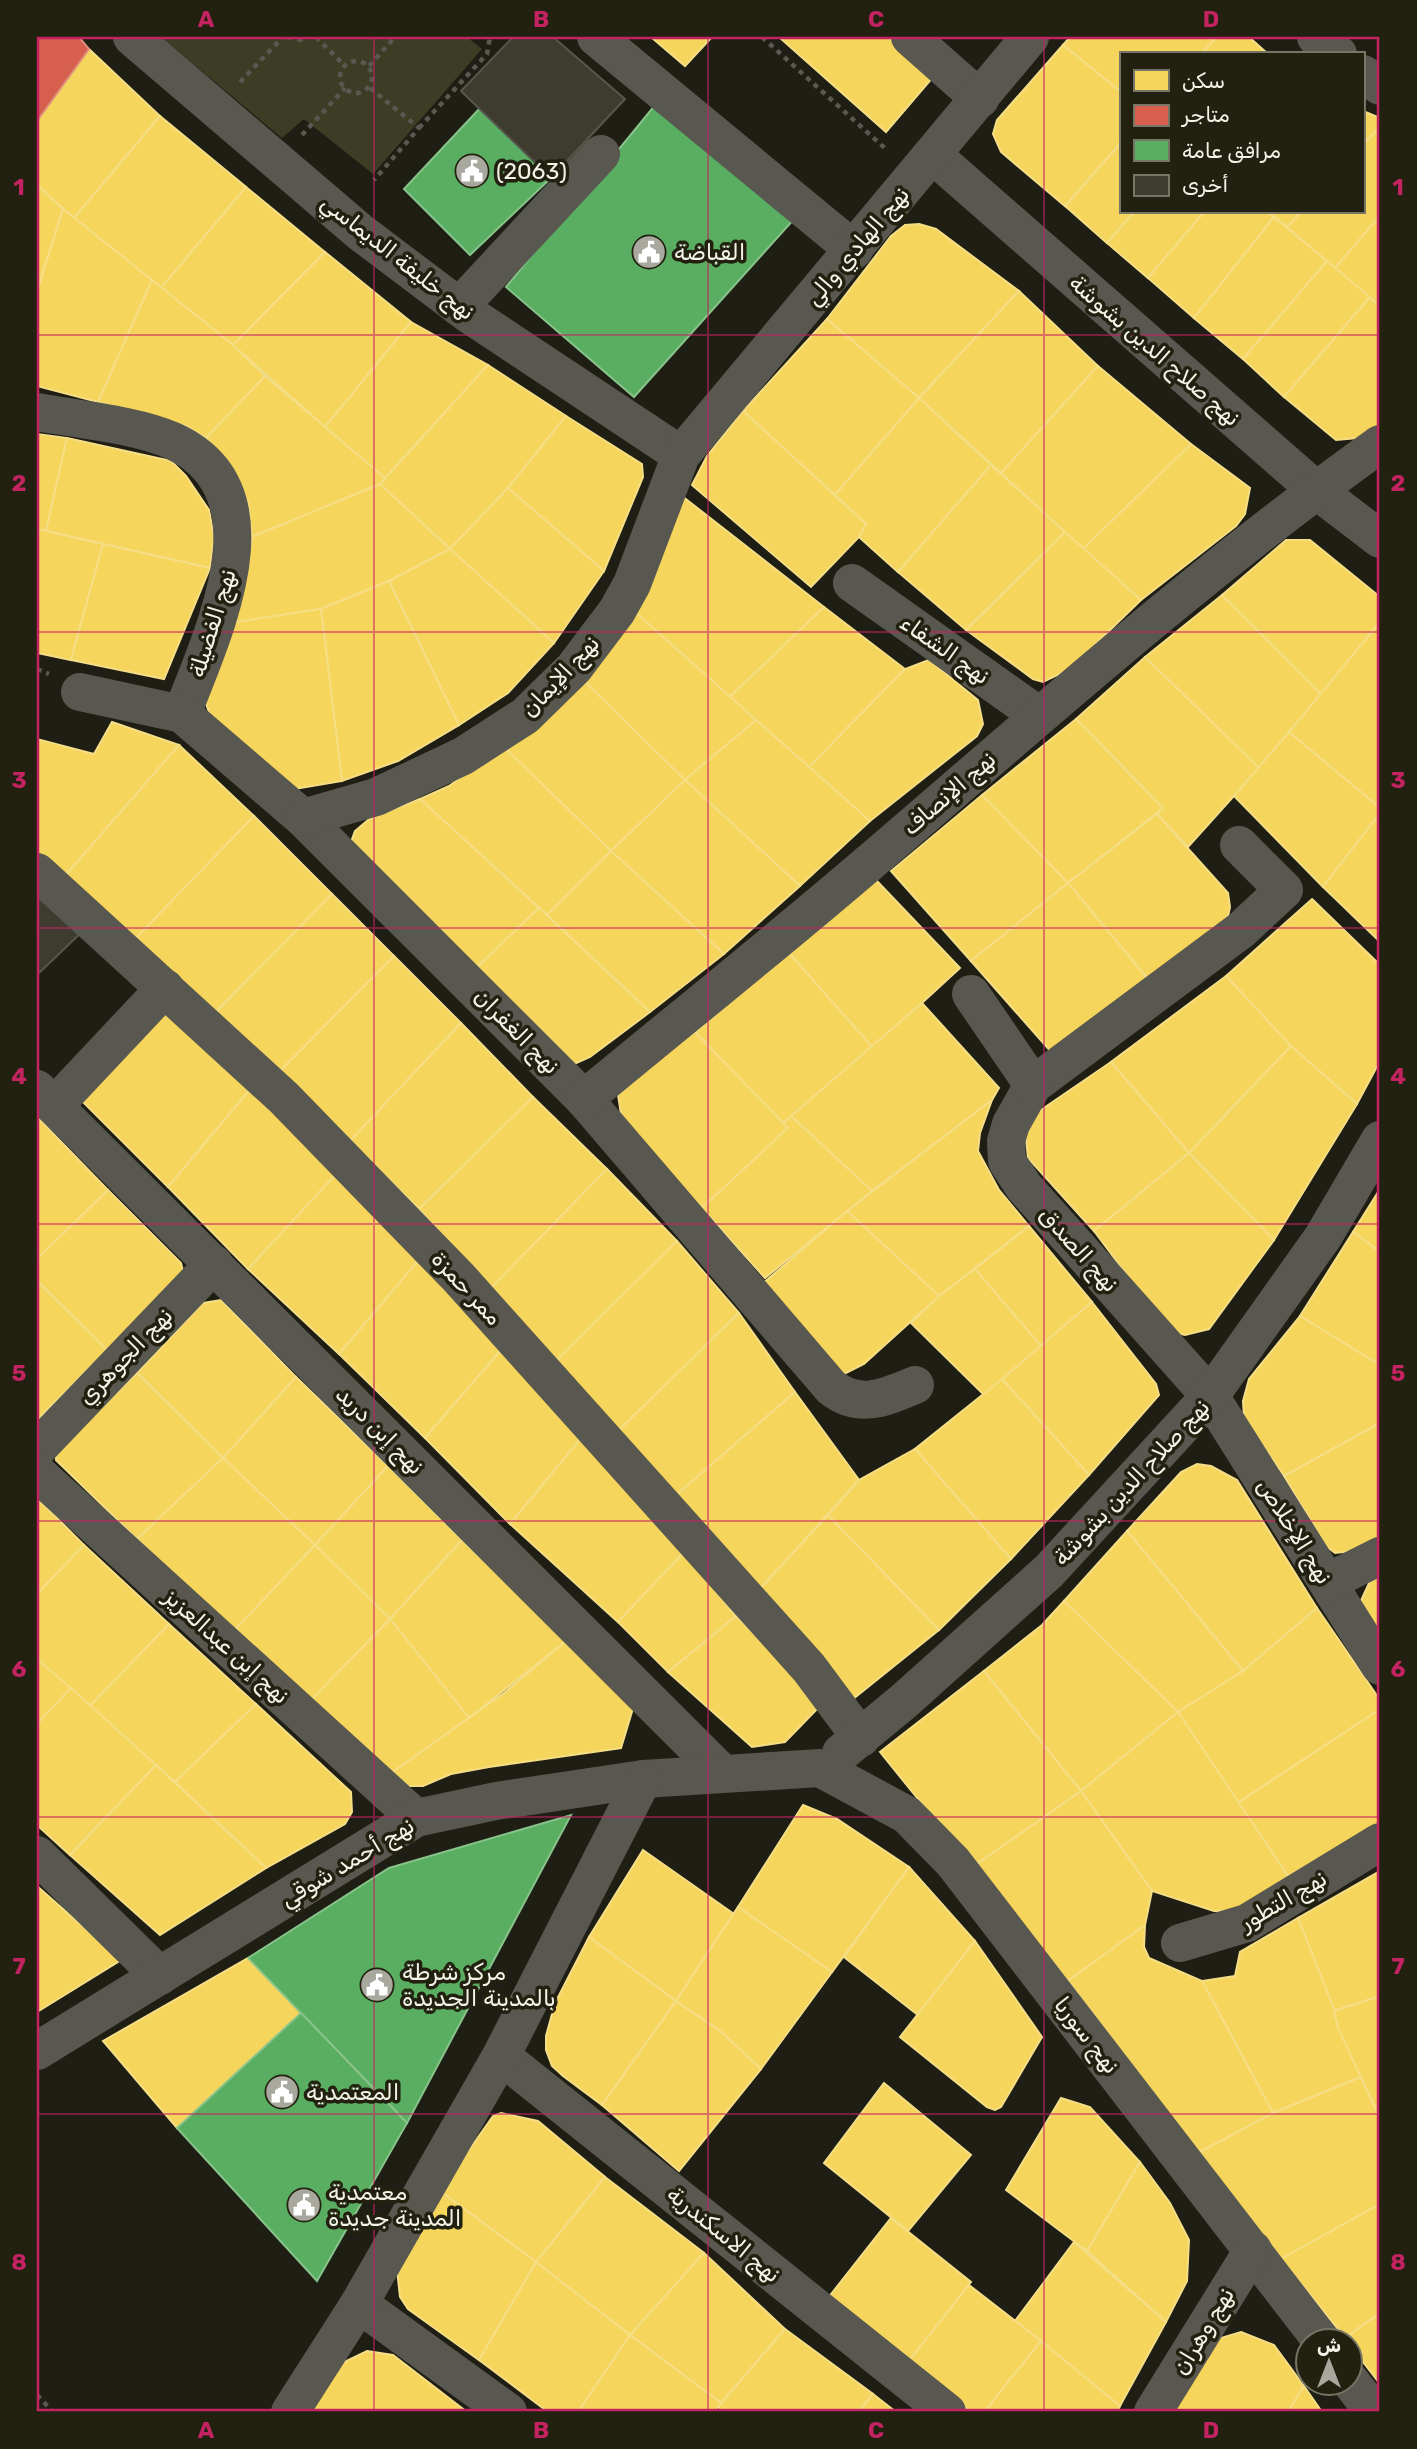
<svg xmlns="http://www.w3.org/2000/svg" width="1417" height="2449" font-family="Rubik,'Noto Naskh Arabic',sans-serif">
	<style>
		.green { fill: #3d3c24 }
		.homes { fill: #f6d55c; stroke: #f5de86; stroke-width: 2 }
		.shops { fill: #d6604d; stroke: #df8c7c; stroke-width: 2 }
		.public { fill: #5aae61; stroke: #88c38a; stroke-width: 2 }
		.building { fill: #3d3c2f; stroke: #57574e; stroke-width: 2 }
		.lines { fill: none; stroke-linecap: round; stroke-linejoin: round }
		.path { stroke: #595851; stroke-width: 4.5; stroke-dasharray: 5 5; stroke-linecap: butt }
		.minor { stroke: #585850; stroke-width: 38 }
		.grid { fill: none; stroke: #c42362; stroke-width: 2; stroke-opacity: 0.55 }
		.labels { text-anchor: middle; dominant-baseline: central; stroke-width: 7; stroke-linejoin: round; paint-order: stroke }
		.poi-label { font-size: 23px; fill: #f4f3e8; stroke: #222110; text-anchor: start }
		.street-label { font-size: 23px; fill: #f4f3e8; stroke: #222110 }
		.neatline { fill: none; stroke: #c42362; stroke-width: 2.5 }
		.grid-label { font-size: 23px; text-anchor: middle; font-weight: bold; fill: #c42362 }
	</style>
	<rect width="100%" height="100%" fill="#1e1e14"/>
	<!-- green -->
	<polygon class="green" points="161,37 467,37 482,49 373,174 304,119 282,138"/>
	<!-- homes -->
	<g class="homes">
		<polygon points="651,37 712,37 685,66"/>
		<polygon points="779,37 889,37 933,77 886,132"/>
		<polygon points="1070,37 1217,37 1201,54 1121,54 1121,92 1063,45"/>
		<polygon points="1217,37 1249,37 1268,54 1201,54"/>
		<polygon points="1063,45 1121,92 1121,143 1065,206 1001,152 993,134 997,120"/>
		<polygon points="89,49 160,116 74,218 37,185 37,121"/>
		<polygon points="1363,111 1380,118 1380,127 1363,145"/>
		<polygon points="160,116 246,187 161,288 74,218"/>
		<polygon points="1380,127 1380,216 1335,268 1287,227 1301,212 1363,212 1363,145"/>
		<polygon points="1121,143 1121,212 1134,212 1107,243 1065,206"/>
		<polygon points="37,185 63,209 39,284 37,283"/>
		<polygon points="246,187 325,252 233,345 161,288"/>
		<polygon points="63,209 152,280 98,402 37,386 37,292"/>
		<polygon points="1134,212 1204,212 1148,278 1107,243"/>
		<polygon points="1204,212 1268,212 1274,217 1194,318 1148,278"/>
		<polygon points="1268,212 1301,212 1287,227"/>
		<polygon points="1380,216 1380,300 1377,304 1335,268"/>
		<polygon points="1274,217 1327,261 1243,359 1194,318"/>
		<polygon points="919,224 936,229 1019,291 919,398 827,319 891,236 905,225"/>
		<polygon points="325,252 411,322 325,427 233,345"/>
		<polygon points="1327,261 1370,297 1284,397 1243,359"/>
		<polygon points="152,280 233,345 265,376 206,438 186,426 98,402"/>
		<polygon points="1019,291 1098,366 1001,473 919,398"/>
		<polygon points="1370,297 1380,307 1380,436 1336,440 1284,397"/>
		<polygon points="827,319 919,398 835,495 743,411"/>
		<polygon points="411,322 488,365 385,478 325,427"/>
		<polygon points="488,365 566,416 508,488 450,549 380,484"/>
		<polygon points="1098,366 1191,444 1083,549 1001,473"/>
		<polygon points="265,376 385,478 380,484 252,537 248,502 239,483 206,438"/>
		<polygon points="919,398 991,465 898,572 859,537 866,524 835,495"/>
		<polygon points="743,411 866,524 859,537 811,587 692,485 707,456"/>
		<polygon points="566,416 642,464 643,477 604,571 508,488"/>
		<polygon points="37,434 67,438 46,531 37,529"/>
		<polygon points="67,438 171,461 186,476 209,510 214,537 210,568 46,531"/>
		<polygon points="1191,444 1250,488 1245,514 1236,526 1141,600 1083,549"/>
		<polygon points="991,465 1065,532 966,630 898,572"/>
		<polygon points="380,484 450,549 389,581 321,609 229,623 244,585 252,537"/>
		<polygon points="508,488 604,571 554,643 450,549"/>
		<polygon points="682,496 824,607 730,697 633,610"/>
		<polygon points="37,529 103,544 71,660 37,653"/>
		<polygon points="1065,532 1141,600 1070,669 1043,682 1033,679 966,630"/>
		<polygon points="1286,540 1310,540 1380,597 1380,622 1321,694 1222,595"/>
		<polygon points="103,544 210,568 164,679 71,660"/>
		<polygon points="450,549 554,643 508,693 459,725 389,581"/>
		<polygon points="389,581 459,725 398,761 342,781 321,609"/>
		<polygon points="1222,595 1321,694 1259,768 1145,657"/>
		<polygon points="824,607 905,669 809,767 730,697"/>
		<polygon points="321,609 342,781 289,790 212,720 203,696 229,623"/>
		<polygon points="633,610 756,720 685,780 582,679"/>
		<polygon points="1380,622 1380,808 1289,732"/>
		<polygon points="1145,657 1259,768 1188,847 1157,814 1163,808 1076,719"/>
		<polygon points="929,660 978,700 983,724 977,736 870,821 809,767 905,669"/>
		<polygon points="582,679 685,780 611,851 504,747"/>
		<polygon points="1076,719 1163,808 1068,883 982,795"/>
		<polygon points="756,720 870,821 800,886 685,780"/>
		<polygon points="112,722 179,745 64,877 37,854 37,739 94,754"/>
		<polygon points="1289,732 1380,808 1380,813 1323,887 1234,796"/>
		<polygon points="179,745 254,816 135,939 64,877"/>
		<polygon points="504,747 611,851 547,915 420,799 449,786"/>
		<polygon points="685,780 800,886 724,954 611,851"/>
		<polygon points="982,795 1068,883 971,961 891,871"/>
		<polygon points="420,799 539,908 472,972 348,850 355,831 369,819"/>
		<polygon points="1380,813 1380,942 1323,887"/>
		<polygon points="1157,814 1228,893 1230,907 1227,921 1148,979 1068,883"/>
		<polygon points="254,816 332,894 215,1013 135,939"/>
		<polygon points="611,851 724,954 650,1012 547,915"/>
		<polygon points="876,880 960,968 873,1048 789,953"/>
		<polygon points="1068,883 1148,979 1052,1053 971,961"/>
		<polygon points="332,894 394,956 280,1071 215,1013"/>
		<polygon points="1312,899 1380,965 1380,1061 1357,1104 1291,1046 1226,976"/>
		<polygon points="539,908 650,1012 590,1057 574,1064 472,972"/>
		<polygon points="789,953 873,1048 783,1123 695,1032"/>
		<polygon points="394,956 461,1023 350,1141 280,1071"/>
		<polygon points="1226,976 1291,1046 1189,1153 1111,1062"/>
		<polygon points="922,1003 999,1088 992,1100 872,1191 791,1116"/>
		<polygon points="168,1009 252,1087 168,1187 79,1098"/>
		<polygon points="461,1023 533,1097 419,1209 350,1141"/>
		<polygon points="695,1032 788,1128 702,1208 622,1121 617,1088"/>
		<polygon points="1291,1046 1357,1104 1274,1240 1189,1153"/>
		<polygon points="1111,1062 1189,1153 1094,1231 1028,1158 1025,1129 1038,1112"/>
		<polygon points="252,1087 339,1171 248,1269 168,1187"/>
		<polygon points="533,1097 607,1169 491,1288 419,1209"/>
		<polygon points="992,1100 980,1133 978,1151 999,1190 1029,1226 939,1296 847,1211"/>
		<polygon points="791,1116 872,1191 765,1278 702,1208 788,1128 783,1123"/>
		<polygon points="37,1117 108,1190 37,1259"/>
		<polygon points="1189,1153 1274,1240 1209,1329 1185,1335 1169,1331 1094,1231"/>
		<polygon points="607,1169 677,1241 556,1361 491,1288"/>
		<polygon points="339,1171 423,1255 339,1354 248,1269"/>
		<polygon points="1380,1189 1380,1252 1353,1232"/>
		<polygon points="108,1190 181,1263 183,1271 107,1350 37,1281 37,1259"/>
		<polygon points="847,1211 939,1296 864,1364 840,1376 761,1285"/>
		<polygon points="1029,1226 1092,1302 1041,1346 975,1269"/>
		<polygon points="1353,1232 1380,1252 1380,1365 1300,1316"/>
		<polygon points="677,1241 739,1313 618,1431 556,1361"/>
		<polygon points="423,1255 507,1343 425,1438 339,1354"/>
		<polygon points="975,1269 1041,1346 984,1395 911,1323 939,1296"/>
		<polygon points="37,1281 107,1350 37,1420"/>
		<polygon points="221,1300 296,1377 223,1458 137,1373 203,1303"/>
		<polygon points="1092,1302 1156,1384 1159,1395 1089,1475 1002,1379"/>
		<polygon points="739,1313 795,1392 674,1497 618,1431"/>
		<polygon points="1300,1316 1380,1365 1380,1423 1284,1476 1244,1418 1243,1401 1249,1379"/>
		<polygon points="507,1343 588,1430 510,1524 425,1438"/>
		<polygon points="137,1373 223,1458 137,1539 56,1460 56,1452"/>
		<polygon points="296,1377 388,1466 315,1545 223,1458"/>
		<polygon points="1002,1379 1089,1475 1011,1559 915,1449"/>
		<polygon points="795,1392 859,1480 758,1591 674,1497"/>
		<polygon points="1380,1423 1380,1536 1353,1551 1335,1553 1326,1546 1284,1476"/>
		<polygon points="588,1430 684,1552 618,1622 510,1524"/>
		<polygon points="915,1449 1011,1559 939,1630 828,1515 859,1480"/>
		<polygon points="223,1458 315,1545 232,1633 137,1539"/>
		<polygon points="1197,1464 1211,1466 1237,1480 1317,1608 1243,1671 1127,1531 1181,1472"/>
		<polygon points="388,1466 462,1540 390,1619 315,1545"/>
		<polygon points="37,1498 84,1545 37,1594"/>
		<polygon points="828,1515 939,1630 848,1703 758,1591"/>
		<polygon points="1127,1531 1243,1671 1178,1712 1064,1601"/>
		<polygon points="462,1540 566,1641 469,1718 390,1619"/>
		<polygon points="84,1545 169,1624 90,1706 37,1659 37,1594"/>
		<polygon points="315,1545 390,1619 311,1700 232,1633"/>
		<polygon points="684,1552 736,1616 668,1672 618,1622"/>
		<polygon points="1380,1576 1380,1636 1359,1605 1370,1581"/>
		<polygon points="1064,1601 1178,1712 1081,1791 984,1671 1042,1625"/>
		<polygon points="1317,1608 1380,1700 1380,1709 1238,1803 1178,1712 1243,1671"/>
		<polygon points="736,1616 823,1703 785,1742 752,1747 668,1672"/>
		<polygon points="390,1619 469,1718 390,1774 311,1700"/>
		<polygon points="169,1624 256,1704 175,1782 90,1706"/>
		<polygon points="566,1641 634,1705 621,1748 489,1767 451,1774 423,1786 408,1786 390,1774 504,1693"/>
		<polygon points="37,1659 71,1688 37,1724"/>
		<polygon points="984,1671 1081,1791 973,1867 880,1752"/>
		<polygon points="71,1688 156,1765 70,1855 37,1825 37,1724"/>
		<polygon points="256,1704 351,1792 352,1812 345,1824 266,1868 175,1782"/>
		<polygon points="1380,1709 1380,1824 1288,1876 1238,1803"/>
		<polygon points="1178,1712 1288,1876 1242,1911 1214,1911 1152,1891 1081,1791"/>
		<polygon points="156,1765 266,1868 160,1935 70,1855"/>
		<polygon points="1081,1791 1152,1891 1145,1925 1068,1981 973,1867"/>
		<polygon points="803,1805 837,1819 909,1867 832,1972 738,1907"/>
		<polygon points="643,1850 734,1914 676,2001 589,1937"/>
		<polygon points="909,1867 975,1941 918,2015 844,1957"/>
		<polygon points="1380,1871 1380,1996 1334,2011 1298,1918"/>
		<polygon points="37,1886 121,1960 37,2012"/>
		<polygon points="738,1907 832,1972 761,2069 720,2031 676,2001"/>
		<polygon points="1298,1918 1361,2077 1273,2113 1202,1981 1235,1976 1240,1952"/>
		<polygon points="1145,1925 1144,1947 1149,1958 1202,1981 1273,2113 1198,2153 1068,1981"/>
		<polygon points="589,1937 676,2001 602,2105 563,2076 552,2066 546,2050 546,2036 555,2003"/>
		<polygon points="975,1941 1042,2037 1001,2107 995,2110 987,2107 900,2037"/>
		<polygon points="248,1958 301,2013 177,2128 103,2041"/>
		<polygon points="1380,1996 1380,2116 1379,2116 1338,2028 1334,2011"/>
		<polygon points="676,2001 720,2031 761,2069 679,2171 602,2105"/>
		<polygon points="1361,2077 1380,2119 1380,2204 1281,2259 1198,2153 1273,2113"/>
		<polygon points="884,2083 971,2155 908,2231 824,2163"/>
		<polygon points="1061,2098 1090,2107 1140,2162 1087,2251 1006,2190"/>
		<polygon points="501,2113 538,2121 605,2177 536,2262 440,2191 493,2116"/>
		<polygon points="1140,2162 1170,2203 1189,2240 1187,2281 1166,2322 1087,2251"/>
		<polygon points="605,2177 704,2253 630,2335 536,2262"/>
		<polygon points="440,2191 536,2262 479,2360 408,2309 400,2297 397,2270"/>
		<polygon points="1380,2204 1380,2313 1345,2338 1281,2259"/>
		<polygon points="891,2218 971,2282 908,2362 828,2298"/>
		<polygon points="1074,2242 1166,2322 1120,2406 1015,2321"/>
		<polygon points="704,2253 785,2329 721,2403 630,2335"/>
		<polygon points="536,2262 630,2335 578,2412 548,2412 479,2360"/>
		<polygon points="969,2285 1041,2341 984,2412 971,2412 908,2362"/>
		<polygon points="1380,2313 1380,2384 1350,2345 1350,2340 1345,2338"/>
		<polygon points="785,2329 873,2394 858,2412 724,2412 718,2407"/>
		<polygon points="1241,2332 1274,2345 1304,2386 1288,2412 1170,2412 1214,2340"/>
		<polygon points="630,2335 721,2403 714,2412 578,2412"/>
		<polygon points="1041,2341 1120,2406 1117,2412 984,2412"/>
		<polygon points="367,2351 393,2355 467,2412 310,2412 340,2364"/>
		<polygon points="1304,2386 1322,2412 1288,2412"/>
		<polygon points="873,2394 896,2412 858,2412"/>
	</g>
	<!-- shops -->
	<polygon class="shops" points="37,37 79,37 89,49 37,121"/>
	<!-- public -->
	<g class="public">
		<polygon points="660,99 795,218 634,397 506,287"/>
		<polygon points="481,107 551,178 470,255 404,189"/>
		<polygon points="571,1815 407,2123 248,1958 389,1868"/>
		<polygon points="301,2013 407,2123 317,2281 177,2128"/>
	</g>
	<!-- building -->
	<g class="building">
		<polygon points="513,37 553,37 625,99 551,178 461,91"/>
		<polygon points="37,883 85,929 37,975"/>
	</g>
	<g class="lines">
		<!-- path -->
		<g class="path">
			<polyline points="288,37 300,40 304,37"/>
			<polyline points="316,37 344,65"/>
			<polyline points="762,37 888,151"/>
			<circle cx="356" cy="77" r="16"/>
			<polyline points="369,66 395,37"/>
			<polyline points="240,82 283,37"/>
			<polyline points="370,88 419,128 374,180"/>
			<polyline points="419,128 487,54 490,37"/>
			<polyline points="302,135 345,88"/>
			<polyline points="37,669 49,674"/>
			<polyline points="37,2395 53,2412"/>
		</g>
		<!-- minor -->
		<g class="minor">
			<polyline points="132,37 360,232 470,315 681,455"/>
			<polyline points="596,37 854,250"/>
			<polyline points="910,37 980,99"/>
			<polyline points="1316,37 1338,54"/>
			<polyline points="1363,74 1380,86"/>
			<polyline points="934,156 1316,490 1380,539"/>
			<polyline points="459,307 601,154"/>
			<path d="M 37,412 C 76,419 138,425 173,441 C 283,492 212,634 182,714"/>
			<polyline points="852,583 1038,715"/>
			<path d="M 80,692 L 182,714 L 303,818 L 584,1099 L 831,1387 C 859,1410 886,1397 915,1385"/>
			<polyline points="303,818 376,797 463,756 525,716 574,668 617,611 632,584 681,455 1030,37"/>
			<polyline points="1239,845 1284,890 1241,930 1033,1085 1011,1124 1006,1141 1007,1161 1024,1187 1210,1396 1380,1666"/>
			<polyline points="37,872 284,1098 459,1278 809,1668 861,1738"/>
			<polyline points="971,994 1033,1085"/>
			<polyline points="37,1089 722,1773"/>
			<path d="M 584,1099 C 679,1020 776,943 869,863 C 1036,720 1201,572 1380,444"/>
			<polyline points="54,1106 165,988"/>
			<polyline points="37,1449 214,1264"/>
			<polyline points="37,1473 416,1818"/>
			<polyline points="1328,1582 1380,1556"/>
			<polyline points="841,1753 904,1701 1049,1571 1210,1396 1323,1237 1380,1140"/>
			<polyline points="37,1855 160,1976"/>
			<polyline points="1180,1943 1247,1923 1380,1842"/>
			<polyline points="37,2051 416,1818 496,1801 643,1779 820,1768 907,1815 953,1862 1321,2340"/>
			<polyline points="501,2056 947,2412"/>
			<polyline points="359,2304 508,2412"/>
			<polyline points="1350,2381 1374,2412"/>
			<polyline points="290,2412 359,2304 501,2056 643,1779"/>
			<polyline points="1153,2412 1253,2250"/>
		</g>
	</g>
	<!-- grid -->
	<path class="grid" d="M 374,37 L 374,2412M 708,37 L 708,2412M 1044,37 L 1044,2412M 37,335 L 1380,335M 37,632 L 1380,632M 37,928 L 1380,928M 37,1224 L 1380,1224M 37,1521 L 1380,1521M 37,1817 L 1380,1817M 37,2114 L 1380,2114"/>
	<!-- icons -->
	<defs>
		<g id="civic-disc" transform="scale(1.75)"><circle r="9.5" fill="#a9a89e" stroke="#222110"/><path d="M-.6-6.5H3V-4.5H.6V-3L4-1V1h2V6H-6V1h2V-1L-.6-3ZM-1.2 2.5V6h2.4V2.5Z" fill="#fff"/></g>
	</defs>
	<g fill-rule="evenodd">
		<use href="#civic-disc" x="472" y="171"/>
		<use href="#civic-disc" x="649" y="252"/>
		<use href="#civic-disc" x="377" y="1985"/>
		<use href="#civic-disc" x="282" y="2092"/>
		<use href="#civic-disc" x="304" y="2205"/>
	</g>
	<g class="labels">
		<!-- poi labels -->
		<g class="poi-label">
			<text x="496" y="171">(2063)</text>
			<text x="674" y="252">القباضة</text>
			<text x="402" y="1972">مركز شرطة<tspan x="402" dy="26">بالمدينة الجديدة</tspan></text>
			<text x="306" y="2092">المعتمدية</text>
			<text x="328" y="2192">معتمدية<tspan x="328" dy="26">المدينة جديدة</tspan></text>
		</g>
		<!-- street labels -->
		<g class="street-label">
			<text transform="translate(857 246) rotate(-50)">نهج الهادي والي</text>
			<text transform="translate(398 257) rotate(38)">نهج خليفة الديماسي</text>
			<text transform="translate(1155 350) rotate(41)">نهج صلاح الدين بشوشة</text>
			<text transform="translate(212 623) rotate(-73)">نهج الفضيلة</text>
			<text transform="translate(945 649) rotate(35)">نهج الشفاء</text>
			<text transform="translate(560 676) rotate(-47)">نهج الإيمان</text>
			<text transform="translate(949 793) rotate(-41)">نهج الإنصاف</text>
			<text transform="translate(517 1031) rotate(45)">نهج الغفران</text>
			<text transform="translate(1079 1249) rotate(48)">نهج الصدق</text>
			<text transform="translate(467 1288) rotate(47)">ممر حمزة</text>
			<text transform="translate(125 1356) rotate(-46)">نهج الجوهري</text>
			<text transform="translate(380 1430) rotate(45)">نهج إبن دريد</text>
			<text transform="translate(1131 1482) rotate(-47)">نهج صلاح الدين بشوشة</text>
			<text transform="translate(1295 1531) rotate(58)">نهج الإخلاص</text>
			<text transform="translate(227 1646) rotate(42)">نهج إبن عبدالعزيز</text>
			<text transform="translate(347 1862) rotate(-31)">نهج أحمد شوقي</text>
			<text transform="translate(1283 1900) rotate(-30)">نهج التطور</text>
			<text transform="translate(1087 2035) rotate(52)">نهج سوريا</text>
			<text transform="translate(724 2234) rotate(39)">نهج الاسكندرية</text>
			<text transform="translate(1203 2331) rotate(-59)">نهج وهران</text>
		</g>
	</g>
	<!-- border -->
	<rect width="1417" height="2449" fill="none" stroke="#222110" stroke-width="77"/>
	<!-- legend -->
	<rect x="1120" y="52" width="245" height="161" fill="#222110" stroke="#767566" stroke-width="2"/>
	<rect x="1134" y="70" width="35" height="21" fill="#f6d55c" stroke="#767566" stroke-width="2"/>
	<text x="1182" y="88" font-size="21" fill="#f4f3e8">سكن</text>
	<rect x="1134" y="105" width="35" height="21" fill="#d6604d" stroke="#767566" stroke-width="2"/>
	<text x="1182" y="122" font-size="21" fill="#f4f3e8">متاجر</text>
	<rect x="1134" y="140" width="35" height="21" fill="#5aae61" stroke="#767566" stroke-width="2"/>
	<text x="1182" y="158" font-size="21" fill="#f4f3e8">مرافق عامة</text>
	<rect x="1134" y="175" width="35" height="21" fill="#3d3c2f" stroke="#767566" stroke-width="2"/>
	<text x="1182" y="192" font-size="21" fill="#f4f3e8">أخرى</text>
	<!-- north arrow -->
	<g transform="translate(1329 2362)"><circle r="33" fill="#222110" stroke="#767566" stroke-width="2"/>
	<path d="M0-5L12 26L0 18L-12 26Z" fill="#a9a89e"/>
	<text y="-10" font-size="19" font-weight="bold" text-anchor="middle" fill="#f4f3e8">ش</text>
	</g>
	<rect x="38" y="38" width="1340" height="2372" class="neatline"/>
	<g class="grid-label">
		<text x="206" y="27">A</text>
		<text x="541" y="27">B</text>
		<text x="876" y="27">C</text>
		<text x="1211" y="27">D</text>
		<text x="19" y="195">1</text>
		<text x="1398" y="195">1</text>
		<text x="19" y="491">2</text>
		<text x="1398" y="491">2</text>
		<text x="19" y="788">3</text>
		<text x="1398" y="788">3</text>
		<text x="19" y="1084">4</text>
		<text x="1398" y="1084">4</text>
		<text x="19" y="1381">5</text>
		<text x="1398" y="1381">5</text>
		<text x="19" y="1677">6</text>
		<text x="1398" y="1677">6</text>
		<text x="19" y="1974">7</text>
		<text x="1398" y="1974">7</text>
		<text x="19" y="2270">8</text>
		<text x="1398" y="2270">8</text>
		<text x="206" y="2438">A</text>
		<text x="541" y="2438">B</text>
		<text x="876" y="2438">C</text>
		<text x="1211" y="2438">D</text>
	</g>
</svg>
